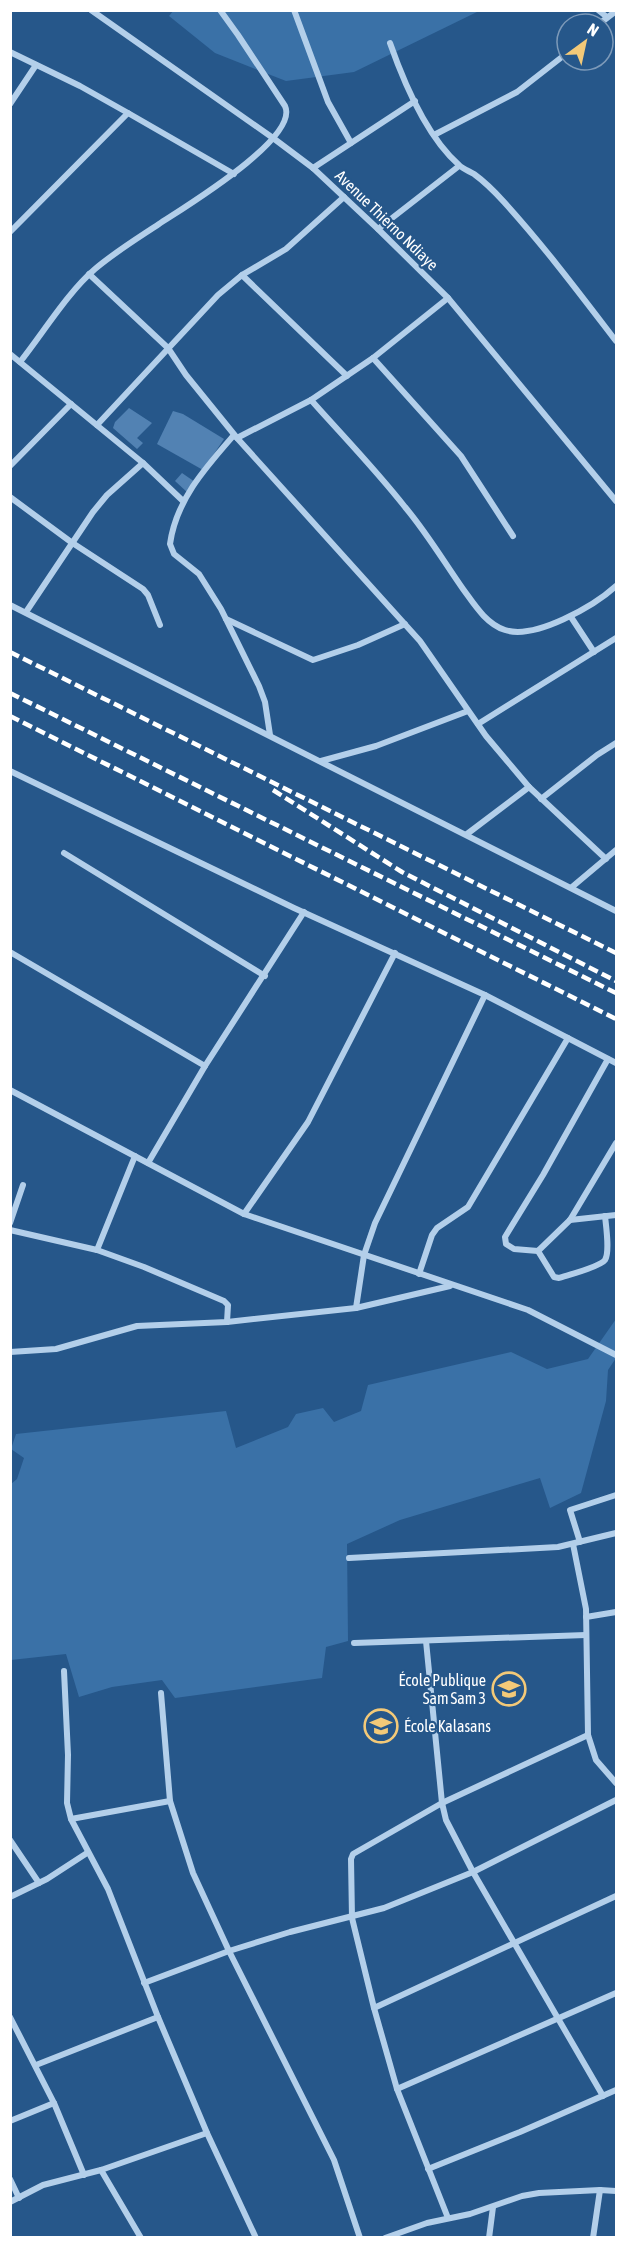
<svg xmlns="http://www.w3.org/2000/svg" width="627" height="2248" font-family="'Asap Condensed',sans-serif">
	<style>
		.green { fill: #3a71a7 }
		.building { fill: #5282b3 }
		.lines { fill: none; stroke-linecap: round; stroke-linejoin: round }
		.minor { stroke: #b3cfea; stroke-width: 6 }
		.rail { stroke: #fff; stroke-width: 4.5; stroke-dasharray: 10 4.5; stroke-linecap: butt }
		.labels { text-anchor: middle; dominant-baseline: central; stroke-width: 4.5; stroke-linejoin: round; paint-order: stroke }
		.street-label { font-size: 16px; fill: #fff; stroke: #26578a }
		.poi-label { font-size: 16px; fill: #fff; stroke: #26578a; text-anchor: end }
	</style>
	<rect width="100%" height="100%" fill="#26578a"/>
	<!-- green -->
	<g class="green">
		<polygon points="174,10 479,11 354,72 286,81 215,53 169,16"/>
		<polygon points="616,1319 616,1358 608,1370 606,1401 581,1493 550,1508 540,1478 400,1520 347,1544 348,1641 326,1647 322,1678 175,1698 162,1680 112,1687 79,1697 66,1654 11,1660 11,1484 17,1479 24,1458 11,1449 16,1434 226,1411 236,1448 288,1427 296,1414 323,1408 334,1422 361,1411 368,1385 511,1352 547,1369 588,1359"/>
	</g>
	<!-- building -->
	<g class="building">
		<polygon points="129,408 152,423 137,438 143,443 137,449 113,428 115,422"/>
		<polygon points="173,411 183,414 224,439 203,470 157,444"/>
		<polygon points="182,473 195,482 188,493 175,481"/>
	</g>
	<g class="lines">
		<!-- minor -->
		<g class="minor">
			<polyline points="91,10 273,138 313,168 378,229 448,298 616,501"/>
			<polyline points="294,10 328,102 351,143"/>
			<polyline points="598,10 607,17"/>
			<polyline points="599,24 616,11"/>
			<path d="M 390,43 C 404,83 426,136 459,165 C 463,169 469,171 474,174 C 485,182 495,192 504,202 C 544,246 580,294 616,341"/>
			<polyline points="10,52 80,86 128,113"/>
			<polyline points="10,104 36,65"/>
			<polyline points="434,135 517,92 567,53"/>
			<polyline points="313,168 415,101"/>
			<polyline points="378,229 459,166"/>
			<polyline points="10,232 128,113 234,174"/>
			<polyline points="89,274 168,348 186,375 237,438 420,641 486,736 529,787 606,859"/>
			<polyline points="242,275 347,376"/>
			<polyline points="10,354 143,463 183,501"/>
			<polyline points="373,358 461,456 513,536"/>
			<path d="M 20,362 C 43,333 68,292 95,269 C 115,252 138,238 159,224 C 183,208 300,138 285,106 L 238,35 L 220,10"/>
			<path d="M 311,400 C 343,436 376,470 405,507 C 427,533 444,562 463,589 C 474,604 486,624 505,630 C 535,640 594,606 616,586"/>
			<polyline points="97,425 218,295 242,275 286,249 344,197"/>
			<path d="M 234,435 C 206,467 176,500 170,544 L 174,554 L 199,574 L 221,609 L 259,686 L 265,702 L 270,735"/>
			<polyline points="237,438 311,400 373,358 448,298"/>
			<polyline points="10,466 71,404"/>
			<polyline points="10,497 71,542 143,589 148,595 160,625"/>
			<polyline points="10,605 616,911"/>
			<polyline points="26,612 93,512 107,495 143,463"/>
			<polyline points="571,617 594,652"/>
			<polyline points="226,619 313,660 358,645 405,624"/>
			<polyline points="478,724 616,638"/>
			<polyline points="321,761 376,746 468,711"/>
			<polyline points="10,771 294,908 485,995 616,1063"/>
			<polyline points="541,799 597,755 616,743"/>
			<polyline points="467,834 529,787"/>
			<polyline points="64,853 265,976"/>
			<polyline points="572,887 616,850"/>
			<polyline points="10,952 205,1066"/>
			<polyline points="608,1059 543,1175 505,1237 506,1244 514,1249 538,1251 570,1220 616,1143"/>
			<polyline points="10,1090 244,1214 528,1310 616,1355"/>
			<polyline points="148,1163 205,1066 304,912"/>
			<polyline points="244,1214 308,1122 395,953"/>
			<polyline points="570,1220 616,1215"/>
			<polyline points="10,1223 23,1185"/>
			<polyline points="10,1230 97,1250 144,1267 224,1301 228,1305 227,1322"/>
			<polyline points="97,1250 135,1156"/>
			<path d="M 538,1251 L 554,1277 L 559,1278 C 568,1275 600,1267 605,1260 C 610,1252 606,1226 605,1216"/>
			<polyline points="419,1274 432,1235 437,1228 468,1207 568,1038"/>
			<polyline points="356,1308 364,1255 375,1223 485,995"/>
			<polyline points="10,1352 56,1349 137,1326 227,1322 356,1308 450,1286"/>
			<polyline points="580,1542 570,1510 616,1495"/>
			<polyline points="573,1544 586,1609 588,1735 596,1760 616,1783"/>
			<polyline points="349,1558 558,1547 616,1533"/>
			<polyline points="586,1617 616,1612"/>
			<polyline points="426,1641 442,1803 446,1820 473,1872 603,2096"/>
			<polyline points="354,1643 586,1635"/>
			<polyline points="64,1671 68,1755 67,1803 71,1819 108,1889 158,2017 207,2133 256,2238"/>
			<polyline points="161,1693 170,1801 193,1873 229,1951 334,2160 360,2238"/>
			<polyline points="71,1819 170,1801"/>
			<polyline points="10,1840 39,1883"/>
			<polyline points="10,1897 47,1879 87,1853"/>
			<polyline points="144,1983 229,1951 290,1932 384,1908 473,1872 616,1800"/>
			<polyline points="374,2008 616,1896"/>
			<polyline points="10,2017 54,2103 84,2175"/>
			<polyline points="36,2065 158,2017"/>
			<polyline points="397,2089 616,1993"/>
			<polyline points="10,2121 54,2103"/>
			<polyline points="428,2169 520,2132 616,2090"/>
			<polyline points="101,2170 141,2238"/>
			<polyline points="10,2179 19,2198"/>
			<polyline points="10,2202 43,2185 101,2170 207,2133"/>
			<polyline points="448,2218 397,2089 374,2008 352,1918 351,1859 353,1854 442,1803 588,1735"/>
			<polyline points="385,2238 427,2223 470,2214 522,2196 539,2193 600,2190 616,2191"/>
			<polyline points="489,2238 493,2207"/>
			<polyline points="593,2238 600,2190"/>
		</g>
		<!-- rail -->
		<g class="rail">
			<polyline points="10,652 616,953"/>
			<polyline points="10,693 616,993"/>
			<polyline points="10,716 616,1019"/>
			<polyline points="273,790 402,872 616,981"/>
		</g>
	</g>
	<!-- icons -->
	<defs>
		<g id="school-ring" transform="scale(1.725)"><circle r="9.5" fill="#26578a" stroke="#f3c978" stroke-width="1.5"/><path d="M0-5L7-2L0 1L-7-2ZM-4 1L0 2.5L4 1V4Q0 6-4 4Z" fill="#f3c978"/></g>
	</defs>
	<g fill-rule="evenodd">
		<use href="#school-ring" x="509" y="1689"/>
		<use href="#school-ring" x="381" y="1726"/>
	</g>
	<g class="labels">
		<!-- street labels -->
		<g class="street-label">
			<text transform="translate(387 220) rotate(44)">Avenue Thierno Ndiaye</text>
		</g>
		<!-- poi labels -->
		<g class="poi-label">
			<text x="486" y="1680">École Publique<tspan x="486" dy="18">Sam Sam 3</tspan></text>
			<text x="404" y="1726" text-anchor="start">École Kalasans</text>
		</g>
	</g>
	<!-- border -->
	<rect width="627" height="2248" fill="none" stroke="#ffffff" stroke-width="24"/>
	<!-- north arrow -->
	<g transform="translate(585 42) rotate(33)"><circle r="28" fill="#26578a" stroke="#7d9ab9" stroke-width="1.5"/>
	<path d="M0-4.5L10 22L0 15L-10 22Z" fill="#f3c978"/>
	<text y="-9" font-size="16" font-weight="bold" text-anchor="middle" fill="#ffffff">N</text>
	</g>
</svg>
